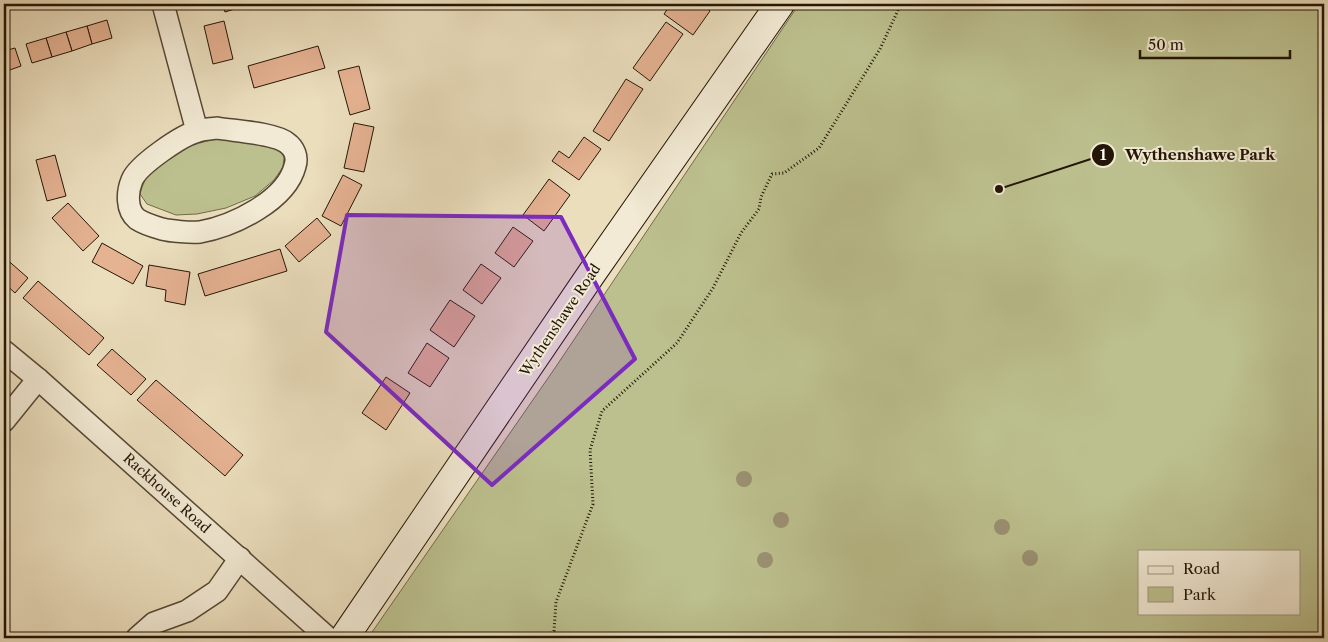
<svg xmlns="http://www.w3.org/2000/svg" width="1328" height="642" font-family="'Libre Caslon Text',serif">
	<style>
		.green { fill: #bcc08e; stroke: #706b4a; fill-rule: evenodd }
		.building { fill: #e5b292; stroke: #241606 }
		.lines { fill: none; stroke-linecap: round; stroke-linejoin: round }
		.street-casing { stroke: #564834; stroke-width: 24 }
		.secondary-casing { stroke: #241606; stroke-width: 30 }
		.path { stroke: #241606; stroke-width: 3; stroke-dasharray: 1 2.5; stroke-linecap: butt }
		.street { stroke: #f2ead4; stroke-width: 21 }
		.secondary { stroke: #f2ead4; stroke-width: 28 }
		.tree { fill: #9b9173 }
		.marked { fill: #7b2cbf; fill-opacity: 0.2; stroke: #7b2cbf; stroke-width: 4; stroke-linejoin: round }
		.labels { text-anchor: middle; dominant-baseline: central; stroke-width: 4; stroke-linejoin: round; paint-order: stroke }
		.street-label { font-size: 14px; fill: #241606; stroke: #f2ead4 }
		.leader { fill: none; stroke: #241606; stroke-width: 2 }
		.callout-dot { fill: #241606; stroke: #f2ead4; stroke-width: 2 }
		.mark-label { font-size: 15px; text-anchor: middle; font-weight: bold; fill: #fff }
		.callout-label { font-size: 15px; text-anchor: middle; font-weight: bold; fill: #241606; stroke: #f2ead4; stroke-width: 4; stroke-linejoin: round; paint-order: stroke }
	</style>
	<rect width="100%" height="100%" fill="#ebdebd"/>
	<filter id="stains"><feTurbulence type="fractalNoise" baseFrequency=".004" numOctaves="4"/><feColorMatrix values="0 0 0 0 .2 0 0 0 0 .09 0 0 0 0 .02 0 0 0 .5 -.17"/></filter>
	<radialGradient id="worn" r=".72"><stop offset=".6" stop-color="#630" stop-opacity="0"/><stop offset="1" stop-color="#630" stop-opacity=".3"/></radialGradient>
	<!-- green -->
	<g class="green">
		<path d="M 799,4 L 1324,4 L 1324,638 L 368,638 L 555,368 ZM 1139,551 L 1299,551 L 1299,613 L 1139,613 Z"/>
		<path d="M 225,137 L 278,147 L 284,157 L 283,167 L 274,180 L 255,196 L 226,208 L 197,214 L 176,215 L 147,204 L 140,194 C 149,155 191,144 225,137 Z"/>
	</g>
	<!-- building -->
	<g class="building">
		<polygon points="222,4 251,4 225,12"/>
		<polygon points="671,4 702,4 710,11 693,35 664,14"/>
		<polygon points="107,20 112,38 92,44 87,26"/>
		<polygon points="224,21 233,59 213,64 204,26"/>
		<polygon points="666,22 683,34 650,81 633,68"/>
		<polygon points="87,26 92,44 72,51 66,32"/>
		<polygon points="66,32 72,51 52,57 46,38"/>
		<polygon points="46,38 52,57 32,63 26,44"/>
		<polygon points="318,46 325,68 254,88 248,66"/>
		<polygon points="15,48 21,66 4,72 4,51"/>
		<polygon points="359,66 370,109 350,115 338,71"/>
		<polygon points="626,79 643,89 609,141 593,131"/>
		<polygon points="354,123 374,127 364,172 344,168"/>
		<polygon points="584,137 601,149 579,180 552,161 559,151 569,158"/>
		<polygon points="55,155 66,196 47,201 36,160"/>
		<polygon points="343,175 362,185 341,226 322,216"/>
		<polygon points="549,179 570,195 544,231 523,215"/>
		<polygon points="68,203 99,236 83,251 52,218"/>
		<polygon points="317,218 331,235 299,262 285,246"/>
		<polygon points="513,227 533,241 514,267 495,253"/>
		<polygon points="102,243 143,266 133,284 92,262"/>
		<polygon points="280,249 287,271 205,296 198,274"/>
		<polygon points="4,257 28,278 15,293 4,283"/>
		<polygon points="481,264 501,278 482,304 463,290"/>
		<polygon points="149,265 190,272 185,305 165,301 166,290 146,286"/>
		<polygon points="38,281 104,338 89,355 23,298"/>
		<polygon points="450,300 475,316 454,347 430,330"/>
		<polygon points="427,343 449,358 430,387 408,373"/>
		<polygon points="112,349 146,379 131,395 97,365"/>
		<polygon points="386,377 410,393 386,430 362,413"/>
		<polygon points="156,380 243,455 225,476 137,400"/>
	</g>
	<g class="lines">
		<!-- street casing -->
		<g class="street-casing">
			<g id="street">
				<polyline points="163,4 197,131"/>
				<path d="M 217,128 C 234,131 275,133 287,143 C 294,148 298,157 295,166 C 286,201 233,226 200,232 C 191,233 170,231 162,229 C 155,227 143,223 137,219 C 126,210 127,192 132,180 C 138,165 182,135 198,131 C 204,129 211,129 217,128 Z"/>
				<polyline points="4,351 38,379 328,638"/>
				<polyline points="4,421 38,379"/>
				<polyline points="137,638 154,623 187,611 217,591 240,558"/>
			</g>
		</g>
		<!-- secondary casing -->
		<g class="secondary-casing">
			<polyline id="secondary" points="344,638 592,273 780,4"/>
		</g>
		<!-- path -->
		<polyline class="path" points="546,638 554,631 556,602 593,504 590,450 602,411 677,343 713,288 741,233 759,209 761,197 772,174 784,173 819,148 880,49 901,4"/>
		<!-- street -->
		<use href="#street" class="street"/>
		<!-- secondary -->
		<use href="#secondary" class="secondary"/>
	</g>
	<!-- trees -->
	<g class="tree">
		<circle cx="744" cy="479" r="8"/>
		<circle cx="781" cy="520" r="8"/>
		<circle cx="1002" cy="527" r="8"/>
		<circle cx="1030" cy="558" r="8"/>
		<circle cx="765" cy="560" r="8"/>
	</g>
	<!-- marked area -->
	<path class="marked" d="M 347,215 L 561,217 L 635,359 L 492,485 L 326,332 Z"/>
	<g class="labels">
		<!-- street labels -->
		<g class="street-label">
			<text transform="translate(560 320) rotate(-56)">Wythenshawe Road</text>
			<text transform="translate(167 493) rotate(42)">Rackhouse Road</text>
		</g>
	</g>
	<!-- callouts -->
	<path class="leader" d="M999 189L1103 155"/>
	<g class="callout-dot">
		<circle cx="999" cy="189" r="5"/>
		<circle cx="1103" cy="155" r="12"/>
	</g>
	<g class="mark-label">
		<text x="1103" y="160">1</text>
	</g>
	<g class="callout-label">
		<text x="1200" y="160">Wythenshawe Park</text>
	</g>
	<!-- margin -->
	<rect width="1328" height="642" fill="none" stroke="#ebdebd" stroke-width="20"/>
	<rect x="5" y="5" width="1318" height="632" fill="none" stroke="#241606" stroke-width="2.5"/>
	<rect x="10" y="10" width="1308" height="622" fill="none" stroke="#241606"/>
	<!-- legend -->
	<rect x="1138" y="550" width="162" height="65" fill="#f2ead4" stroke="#a09582"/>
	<rect x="1148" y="566" width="25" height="8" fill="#f2ead4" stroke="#a09582"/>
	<text x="1183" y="574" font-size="15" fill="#241606">Road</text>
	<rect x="1148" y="587" width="25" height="15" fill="#bcc08e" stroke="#a09582"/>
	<text x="1183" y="600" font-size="15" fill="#241606">Park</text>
	<!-- scale -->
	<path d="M1140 50v8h150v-8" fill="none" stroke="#241606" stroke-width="2.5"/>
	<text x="1148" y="50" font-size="15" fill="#241606" stroke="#f2ead4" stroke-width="4" paint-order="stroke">50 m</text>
	<rect width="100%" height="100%" filter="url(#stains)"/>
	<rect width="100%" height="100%" fill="url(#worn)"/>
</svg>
